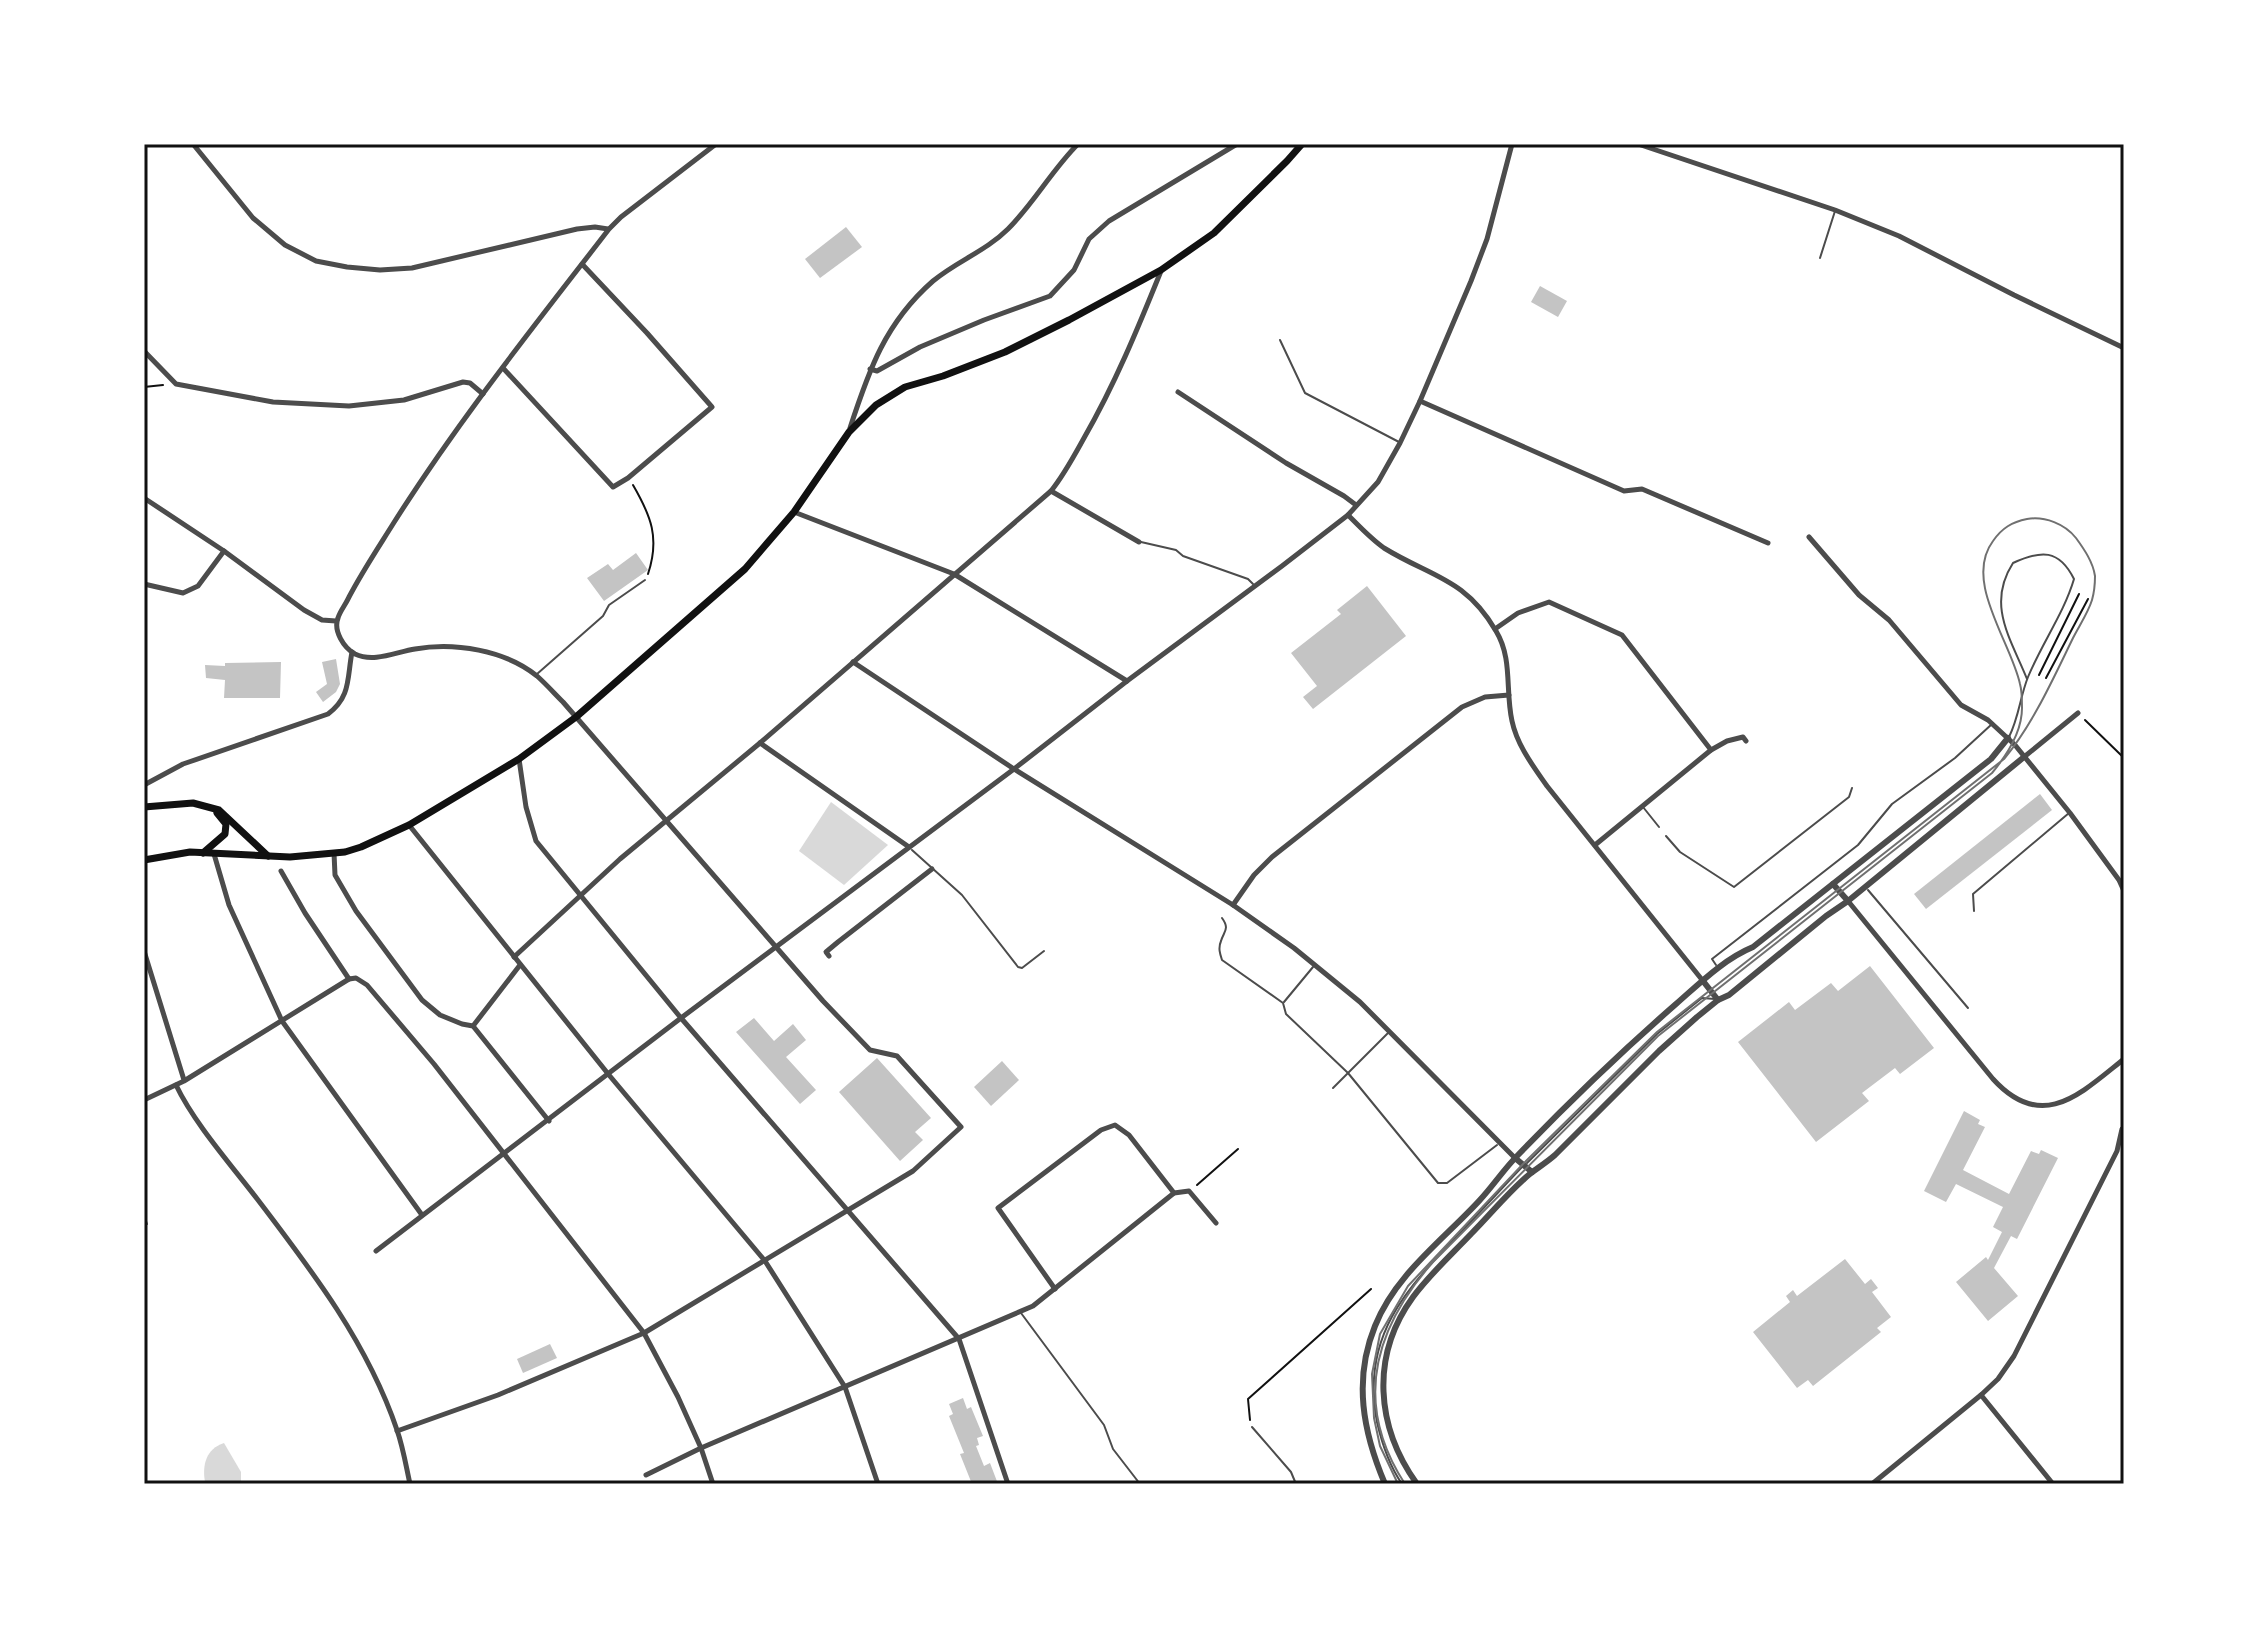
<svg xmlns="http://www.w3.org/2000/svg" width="2268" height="1628" font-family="'PT Sans',sans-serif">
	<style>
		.water { fill: #d9d9d9 }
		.building { fill: #c4c4c4 }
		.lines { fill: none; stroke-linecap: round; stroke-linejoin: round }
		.path { stroke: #111; stroke-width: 2 }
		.service { stroke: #4c4c4c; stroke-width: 2 }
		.minor { stroke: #4c4c4c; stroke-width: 5 }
		.tertiary { stroke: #4c4c4c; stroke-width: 6 }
		.secondary { stroke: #111; stroke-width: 7 }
		.tram { stroke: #707070; stroke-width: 2 }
		.neatline { fill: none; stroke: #111; stroke-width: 3 }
	</style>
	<rect width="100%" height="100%" fill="#fff"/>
	<!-- water -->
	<g class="water">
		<polygon points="831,802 888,845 844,885 799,851"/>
		<path d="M 224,1443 L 241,1472 L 241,1484 L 207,1484 L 205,1482 C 202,1465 206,1449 224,1443 Z"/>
	</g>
	<!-- building -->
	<g class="building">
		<polygon points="846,227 862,247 820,278 805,259"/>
		<polygon points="1540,286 1567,301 1558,317 1531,302"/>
		<polygon points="636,553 648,570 604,601 587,578 608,564 613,570"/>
		<polygon points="1367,586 1406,636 1313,709 1303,697 1317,686 1291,653 1341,614 1337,610"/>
		<polygon points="336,659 340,684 336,692 323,702 316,692 327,684 322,662"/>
		<polygon points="281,662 280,698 224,698 225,680 206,678 205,665 225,666 225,663"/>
		<polygon points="2040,794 2052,810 1926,909 1914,894"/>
		<polygon points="1870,966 1934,1048 1900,1074 1895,1068 1862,1093 1869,1101 1816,1142 1738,1042 1789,1002 1795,1010 1831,983 1838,991"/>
		<polygon points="754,1018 774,1041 793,1024 806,1040 786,1057 816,1090 800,1104 736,1032"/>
		<polygon points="877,1058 931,1118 915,1132 923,1140 900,1161 839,1092"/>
		<polygon points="1002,1061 1019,1080 991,1106 974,1087"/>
		<polygon points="1964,1111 1980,1120 1978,1124 1985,1127 1963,1170 2009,1194 2031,1151 2039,1154 2041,1150 2058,1158 2017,1239 2011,1236 1994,1268 2018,1296 1988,1321 1956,1282 1986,1257 1988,1260 2002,1232 1993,1227 2003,1207 1956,1184 1946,1202 1924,1191"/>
		<polygon points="1845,1259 1865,1284 1871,1279 1878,1288 1872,1292 1891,1317 1877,1328 1881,1332 1813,1386 1808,1380 1797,1388 1753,1332 1790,1302 1786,1296 1793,1290 1797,1296"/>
		<polygon points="550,1344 557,1358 523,1373 517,1359"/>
		<polygon points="963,1398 967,1409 971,1407 983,1436 977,1438 979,1445 976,1446 984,1466 990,1463 998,1484 972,1484 960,1454 964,1453 949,1416 953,1414 949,1404"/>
	</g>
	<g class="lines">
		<!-- path -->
		<g class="path">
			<polyline points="144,387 163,385"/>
			<path d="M 633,485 C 651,516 660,538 648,574"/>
			<polyline points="2039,675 2079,594"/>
			<polyline points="2046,678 2088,599"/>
			<polyline points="2085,720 2124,758"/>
			<polyline points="1197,1185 1238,1149"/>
			<polyline points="1250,1420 1248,1399 1371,1289"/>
		</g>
		<!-- service -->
		<g class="service">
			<polyline points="1820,258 1835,211"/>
			<polyline points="1280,340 1305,393 1399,442"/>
			<polyline points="1141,542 1176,550 1183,556 1248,579 1253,584"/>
			<polyline points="537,674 603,616 609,605 645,580"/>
			<path d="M 2009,737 C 2019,717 2020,697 2028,677 C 2042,643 2064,613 2074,579 C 2059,549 2041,550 2013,563 C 1986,605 2011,639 2027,679"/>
			<polyline points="1643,807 1659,827"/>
			<polyline points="1666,836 1680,852 1734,887 1849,797 1852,788"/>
			<polyline points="912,850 962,895 1018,967 1022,968 1044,951"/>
			<polyline points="1868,890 1968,1008"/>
			<polyline points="1974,911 1973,894 2069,813"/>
			<path d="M 1222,918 C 1230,929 1224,931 1221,941 C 1218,948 1220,954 1222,960 L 1283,1003 L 1286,1014 L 1348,1073 L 1438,1183 L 1447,1183 L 1497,1145"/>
			<polyline points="1716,965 1712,959 1858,845 1892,804 1955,758 1992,724"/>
			<polyline points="1284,1002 1313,967"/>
			<polyline points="1333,1088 1389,1032"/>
			<polyline points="1527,1163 1657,1034 1702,998 1715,999"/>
			<polyline points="144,1215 147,1224"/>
			<polyline points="1021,1313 1104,1425 1113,1449 1140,1484"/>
			<polyline points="1252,1427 1291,1472 1296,1484"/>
			<path d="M 1402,1484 C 1389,1465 1382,1444 1377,1422 C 1360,1335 1408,1287 1463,1230 C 1483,1209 1502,1188 1522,1167"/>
		</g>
		<!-- minor -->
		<g class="minor">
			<polyline points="193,144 253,218 285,245 316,261 347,267 380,270 412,268 577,229 595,227 608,229"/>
			<polyline points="1638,144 1835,210 1899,236 2014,295 2124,348"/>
			<polyline points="144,351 176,384 273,402 349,406 404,400 463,382 470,383 483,394"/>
			<polyline points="503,368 613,487 628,478 712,407 647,333 582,264"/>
			<polyline points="870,369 877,371 920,347 984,320 1050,296 1074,270 1089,239 1109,221 1237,144"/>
			<polyline points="1178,392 1286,463 1344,496 1356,505"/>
			<polyline points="1420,401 1624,491 1642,489 1768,543"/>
			<path d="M 850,428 C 869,370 885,323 933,281 C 957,261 986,251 1008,229 C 1034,203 1052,170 1078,144"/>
			<polyline points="1051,491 1139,542"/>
			<polyline points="144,498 224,551 304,610 322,620 336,621"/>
			<polyline points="794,512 954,574 1127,681"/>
			<path d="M 1348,515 C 1359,526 1371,539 1384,548 C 1431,577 1465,578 1496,631 C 1513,659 1505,690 1512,721 C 1517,745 1533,766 1547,786 L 1703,981"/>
			<polyline points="1809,537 1859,595 1889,620 1961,705 1988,720 2015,745 2070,813 2119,880 2124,891"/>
			<polyline points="144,584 183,593 198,586 224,551"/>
			<polyline points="1495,629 1518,613 1549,602 1622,635 1711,750"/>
			<polyline points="853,662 1014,769 1233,905 1294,948 1360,1002 1515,1158"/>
			<polyline points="760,743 909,847"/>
			<polyline points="2024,757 2078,713"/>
			<polyline points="519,759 526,807 536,841 681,1018 959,1339 1008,1484"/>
			<path d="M 144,785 L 183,764 L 328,714 C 351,697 347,678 352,652"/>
			<polyline points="409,825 609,1075 765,1261 845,1387 878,1484"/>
			<polyline points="1595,845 1711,750 1727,741 1743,737 1746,741"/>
			<polyline points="334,853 335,875 356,911 422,1000 440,1015 462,1024 473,1026 549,1121"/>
			<polyline points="214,854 229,905 282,1021 422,1215"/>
			<polyline points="281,871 305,913 349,979 356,978 367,985 434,1064 644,1333 678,1397 701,1448 713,1484"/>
			<path d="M 1848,901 L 1993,1079 C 2042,1133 2080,1094 2124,1059"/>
			<polyline points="1233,905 1254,875 1272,857 1462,707 1485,697 1509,695"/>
			<polyline points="144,951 184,1080"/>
			<polyline points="829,956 826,952 838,942 932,869"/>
			<path d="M 514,957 L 620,859 L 760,743 L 1051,491 C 1064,475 1074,456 1084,438 C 1115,384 1138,328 1161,271"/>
			<polyline points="473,1026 520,965"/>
			<path d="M 176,1085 C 194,1123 232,1166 258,1200 C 313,1272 368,1344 397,1430 C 403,1447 406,1466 410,1484"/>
			<polyline points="144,1100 184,1081 349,979"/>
			<polyline points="376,1251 681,1018 1014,769 1127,681 1282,566 1348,515 1378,482 1400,443 1420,401 1471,281 1487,239 1512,144"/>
			<polyline points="1055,1289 998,1208 1101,1130 1115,1125 1129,1135 1174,1193"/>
			<polyline points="1981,1395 2053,1484"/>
			<path d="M 397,1431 L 498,1395 L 644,1333 L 913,1171 L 961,1127 L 897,1056 L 870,1050 L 823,1001 L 563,702 C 554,693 546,684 537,676 C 505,650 454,642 415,649 C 396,652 374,663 355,654 C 344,648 333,631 338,618 C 340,611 346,604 349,597 C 362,572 378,548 393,524 C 458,421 535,325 609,229 L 621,217 L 716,144"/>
			<polyline points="646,1475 701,1448 1033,1306 1174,1193 1189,1191 1216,1223"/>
			<polyline points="1872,1484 1981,1395 1998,1379 2014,1356 2117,1151 2122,1129"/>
		</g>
		<!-- tertiary -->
		<g class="tertiary">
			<polyline points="1833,884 1848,901"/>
			<polyline points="1703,981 1718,1000"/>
			<polyline points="1515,1158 1532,1172"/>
			<path d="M 1385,1484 C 1363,1432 1353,1380 1375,1326 C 1395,1275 1443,1240 1479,1201 C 1493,1186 1504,1169 1518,1155 C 1569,1102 1621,1052 1676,1004 C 1700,983 1724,959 1753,947 L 1991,759 L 2008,738"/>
			<path d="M 1417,1484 C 1376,1427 1370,1356 1413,1297 C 1430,1274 1451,1255 1471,1234 C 1491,1214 1509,1191 1531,1173 C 1539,1167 1547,1162 1555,1155 L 1659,1051 L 1697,1017 L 1718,1000 L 1729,995 L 1826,916 L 1848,901 L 2024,757"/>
		</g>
		<!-- secondary -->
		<g class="secondary">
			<polyline points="144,807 193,803 219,810 268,856"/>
			<polyline points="203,853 225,834 226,824 217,813"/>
			<polyline points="144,860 190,852 290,857 345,852 361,847 409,825 519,759 576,717 745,569 794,512 849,432 876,405 905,387 943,376 1005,352 1069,320 1161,270 1214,233 1287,161 1302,144"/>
		</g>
		<!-- tram -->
		<path class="tram" d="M 1398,1484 L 1380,1446 L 1374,1418 L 1372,1374 L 1380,1334 L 1408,1286 L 1523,1164 L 1657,1032 L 2004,759 C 2033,724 2053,679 2073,638 C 2079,626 2088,613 2092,600 C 2094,593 2095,583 2095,576 C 2093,562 2084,549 2076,538 C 2065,524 2045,516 2027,519 C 2012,522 2002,528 1993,541 C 1963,581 2011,642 2020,684 C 2022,691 2022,700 2022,708 C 2022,732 2007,755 1992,773 L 1658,1036 L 1433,1262 C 1373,1330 1353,1404 1405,1484"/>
	</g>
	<!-- border -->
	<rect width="2268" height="1628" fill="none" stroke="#ffffff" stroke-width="292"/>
	<rect x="146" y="146" width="1976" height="1336" class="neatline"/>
</svg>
